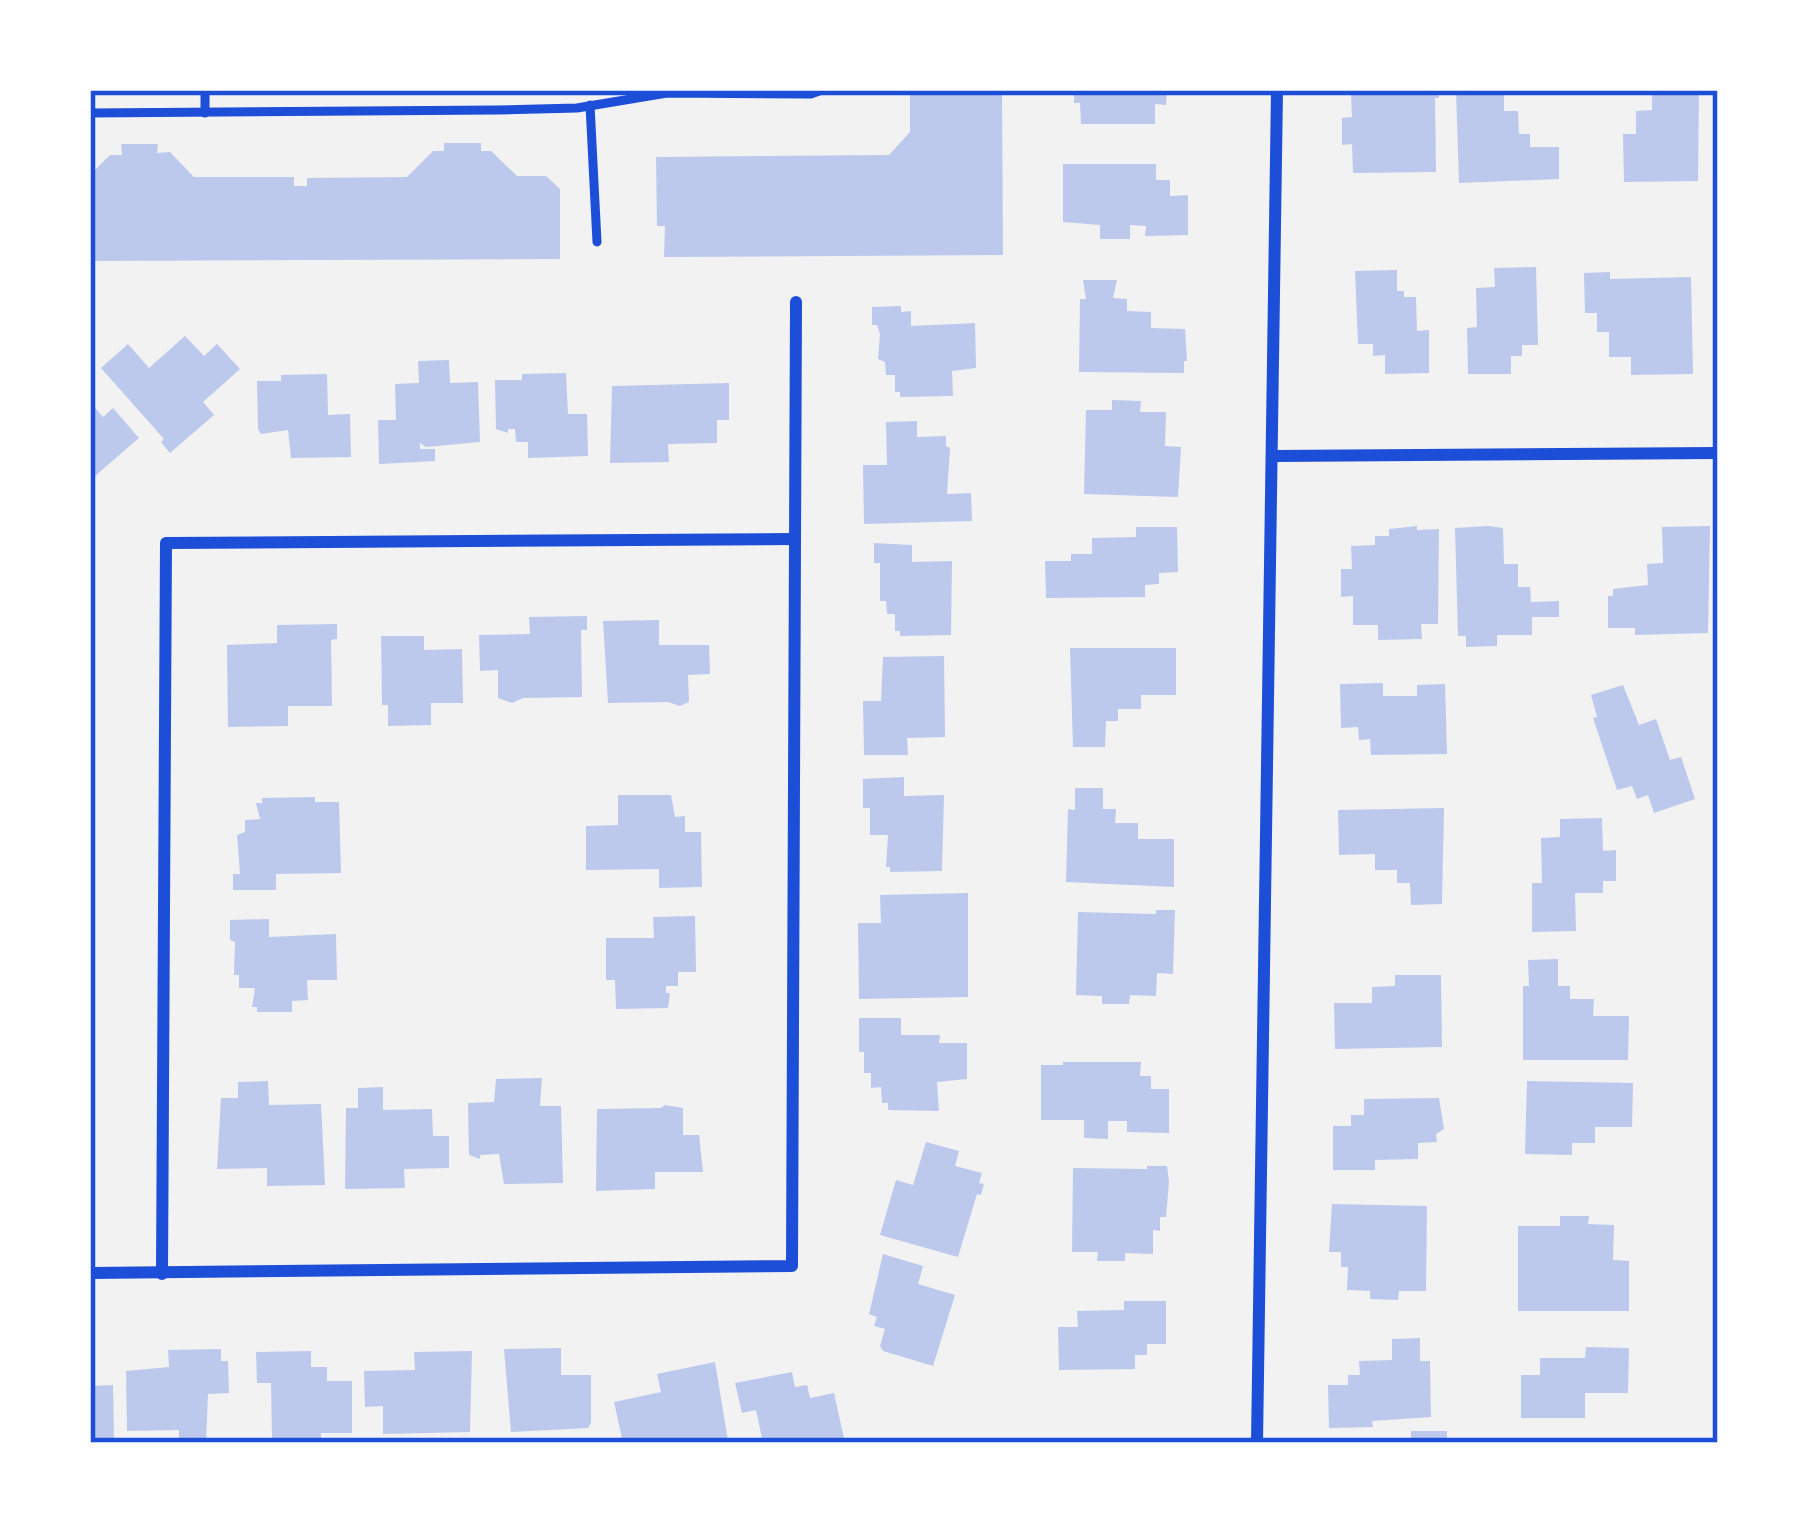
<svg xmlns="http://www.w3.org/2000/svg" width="1808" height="1533" font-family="Figtree,sans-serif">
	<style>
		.building { fill: #bdc9ec }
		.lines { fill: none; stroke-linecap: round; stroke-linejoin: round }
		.service { stroke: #1d4ed8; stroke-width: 9 }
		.minor { stroke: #1d4ed8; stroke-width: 12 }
		.neatline { fill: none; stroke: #1d4ed8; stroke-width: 4.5 }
	</style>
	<rect width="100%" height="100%" fill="#f2f2f2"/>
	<!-- building -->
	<g class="building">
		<polygon points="910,90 1002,90 1003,255 664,257 665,226 657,226 656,157 889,155 910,132"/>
		<polygon points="1074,90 1167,90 1166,105 1155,104 1155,124 1081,124 1080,103 1074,103"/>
		<polygon points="1374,90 1438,90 1439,98 1435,98 1436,172 1353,173 1352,144 1342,145 1342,118 1352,117 1351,94 1374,94"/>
		<polygon points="1456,90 1504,90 1504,111 1518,111 1519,134 1530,134 1530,147 1559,147 1559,179 1459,183"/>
		<polygon points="1652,90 1699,90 1698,181 1624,182 1623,134 1636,134 1636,111 1652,110"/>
		<polygon points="444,143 481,143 481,151 491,151 517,176 546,176 560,189 560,259 90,261 90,175 110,155 122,155 121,144 158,144 157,153 170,152 194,177 294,177 294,186 307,186 307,178 407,177 433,151 444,151"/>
		<polygon points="1063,164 1156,164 1156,180 1170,180 1170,196 1188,195 1188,235 1145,236 1146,226 1130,225 1130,239 1100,239 1100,225 1063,222"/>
		<polygon points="1536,267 1538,345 1522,345 1522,356 1511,356 1511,374 1468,374 1467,328 1477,327 1476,288 1495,287 1494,268"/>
		<polygon points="1397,270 1397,291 1404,291 1404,297 1416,297 1417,331 1429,330 1429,373 1385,374 1385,355 1373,356 1373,344 1358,344 1355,271"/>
		<polygon points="1610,272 1610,279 1691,277 1693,374 1631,375 1631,357 1609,357 1609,332 1597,332 1597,313 1585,313 1584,273"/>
		<polygon points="1083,280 1117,280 1113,298 1127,299 1127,311 1151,312 1151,328 1185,329 1187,361 1184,361 1184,373 1079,372 1080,299 1086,299"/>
		<polygon points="901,306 901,312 911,311 911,326 975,323 976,368 952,371 953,396 900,397 900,392 895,392 895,375 886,375 885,362 878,359 880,334 877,325 872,325 872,307"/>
		<polygon points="185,336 204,356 217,344 240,369 203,402 214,415 170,453 161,442 164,439 101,368 128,344 149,368"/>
		<polygon points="449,360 450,383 478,382 480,442 426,447 420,443 420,449 435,449 435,461 379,464 378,420 396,420 395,384 419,383 418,361"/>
		<polygon points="566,373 568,414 587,414 588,456 528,458 528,442 516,442 515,429 508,429 508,433 496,429 495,380 522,380 522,374"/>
		<polygon points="327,374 328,415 350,414 351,457 291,458 288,430 261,434 258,429 257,381 281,381 281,375"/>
		<polygon points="729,383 729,420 717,420 717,443 668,444 669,462 610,463 612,386"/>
		<polygon points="1112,400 1141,401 1140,412 1166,412 1165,446 1181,447 1178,497 1084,494 1086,410 1112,410"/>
		<polygon points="90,402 103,417 113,408 139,438 95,476 90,470"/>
		<polygon points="917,421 917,437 946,436 946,446 950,448 947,494 971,493 972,521 864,524 863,465 887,465 886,422"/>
		<polygon points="1417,526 1417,530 1439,529 1438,624 1421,624 1422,639 1378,640 1378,625 1353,625 1353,596 1341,597 1341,569 1352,569 1351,546 1375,545 1375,536 1389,536 1389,529"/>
		<polygon points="1489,526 1503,528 1504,564 1518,564 1518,587 1530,587 1531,602 1559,601 1559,617 1532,617 1532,635 1497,635 1497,646 1466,647 1466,636 1458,636 1455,528"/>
		<polygon points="1710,526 1708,633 1635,635 1635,628 1608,628 1608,596 1613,596 1613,589 1648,585 1647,564 1663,563 1662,527"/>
		<polygon points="1136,527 1177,527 1178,572 1159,573 1159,584 1145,585 1145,597 1046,598 1045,561 1071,561 1071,554 1092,554 1092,538 1136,537"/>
		<polygon points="874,543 912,545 912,562 952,561 951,635 900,636 900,631 895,631 895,614 887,614 886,601 880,601 880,563 874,563"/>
		<polygon points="587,616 587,630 581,630 582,697 523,698 512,703 498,698 498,670 480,671 479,635 530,634 529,617"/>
		<polygon points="659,620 659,645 709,645 710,674 688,675 689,702 680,706 668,702 608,703 603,621"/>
		<polygon points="337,624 337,639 331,640 332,706 288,706 288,726 228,727 227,645 277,643 277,625"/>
		<polygon points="381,636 424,636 424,650 462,649 463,703 431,703 431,725 388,726 388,705 382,705"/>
		<polygon points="1070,648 1176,648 1176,695 1141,695 1141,709 1118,709 1118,721 1106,721 1105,747 1073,747"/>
		<polygon points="944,656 945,737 907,738 908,755 864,755 863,701 881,701 883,657"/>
		<polygon points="1383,683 1383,696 1417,696 1417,685 1445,684 1447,754 1371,755 1370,739 1359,740 1358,727 1341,728 1340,684"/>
		<polygon points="1623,685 1639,725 1656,719 1670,760 1681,757 1695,799 1654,813 1648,795 1637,799 1632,786 1617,790 1593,718 1597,717 1591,695"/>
		<polygon points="904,777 904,796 944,795 942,871 890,872 890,867 886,867 888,835 870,835 870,808 863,808 863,779"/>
		<polygon points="1075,788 1103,788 1103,809 1116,809 1115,823 1138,823 1138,839 1174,839 1174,887 1066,882 1068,809 1075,810"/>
		<polygon points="618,795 671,795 675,817 685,816 685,832 701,832 702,887 659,888 659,869 586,870 586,826 618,825"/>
		<polygon points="315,797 315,802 339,802 341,873 276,874 276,890 233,890 233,874 240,874 237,835 245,832 245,820 260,819 256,803 262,803 262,798"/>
		<polygon points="1444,808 1442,904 1411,905 1410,883 1397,883 1397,870 1375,870 1375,854 1339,855 1338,810"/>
		<polygon points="1602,818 1603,851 1616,850 1616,881 1603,881 1603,893 1575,893 1576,931 1532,932 1532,883 1542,883 1541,838 1560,837 1560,819"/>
		<polygon points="968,893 968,997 859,999 858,923 881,923 880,895"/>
		<polygon points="1156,910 1175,910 1173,974 1157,973 1156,996 1130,995 1129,1004 1102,1004 1102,996 1076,995 1078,912 1156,914"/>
		<polygon points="695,916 696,972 678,972 678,986 666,986 666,993 670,993 668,1008 616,1009 615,980 606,980 606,938 654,938 653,917"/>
		<polygon points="269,919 269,937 336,934 337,980 307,980 308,1000 292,1001 292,1012 257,1012 257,1007 252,1007 255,988 239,988 239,975 234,975 235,942 230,940 230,920"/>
		<polygon points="1558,959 1558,986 1570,986 1570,999 1594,999 1593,1016 1629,1016 1628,1060 1523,1060 1523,986 1529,986 1528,960"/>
		<polygon points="1395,975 1441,975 1442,1047 1335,1049 1334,1003 1372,1003 1372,987 1395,986"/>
		<polygon points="859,1018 901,1018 901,1035 940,1035 939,1043 967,1043 967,1079 937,1082 939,1111 888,1110 888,1103 882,1103 881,1087 871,1088 871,1073 864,1073 864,1052 859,1052"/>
		<polygon points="1063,1062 1141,1062 1140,1076 1151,1076 1151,1089 1169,1089 1169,1133 1127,1132 1127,1121 1108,1121 1108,1139 1084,1138 1084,1120 1041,1120 1041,1065 1063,1065"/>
		<polygon points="542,1078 540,1106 561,1106 563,1183 504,1184 499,1154 480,1155 480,1159 469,1155 468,1103 494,1102 496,1079"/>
		<polygon points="268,1081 269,1105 321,1104 325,1185 267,1186 267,1168 217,1169 221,1098 238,1098 238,1082"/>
		<polygon points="1527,1081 1633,1083 1632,1127 1595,1127 1595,1143 1572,1143 1572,1155 1525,1154"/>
		<polygon points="383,1087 383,1110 432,1109 433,1136 449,1136 449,1168 404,1169 405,1188 345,1189 346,1108 358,1108 358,1088"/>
		<polygon points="1439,1098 1444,1129 1436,1134 1437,1142 1418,1143 1418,1159 1375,1160 1375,1170 1333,1170 1333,1126 1351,1126 1351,1115 1364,1115 1364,1099"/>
		<polygon points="665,1105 683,1108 683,1135 699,1135 703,1172 655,1172 655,1189 596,1191 597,1109 661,1108"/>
		<polygon points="926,1142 959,1151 955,1166 982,1173 979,1183 984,1184 981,1195 977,1194 958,1257 880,1235 896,1180 913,1185"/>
		<polygon points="1147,1166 1167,1166 1169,1182 1166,1217 1160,1217 1160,1231 1153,1230 1153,1254 1125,1253 1125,1261 1097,1261 1098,1252 1072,1252 1073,1168 1147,1169"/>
		<polygon points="1332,1204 1427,1206 1426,1291 1399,1291 1398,1300 1370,1299 1370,1291 1347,1290 1348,1267 1341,1267 1341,1252 1329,1252"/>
		<polygon points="1560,1216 1589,1216 1588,1224 1614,1225 1613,1260 1629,1261 1629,1311 1518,1311 1518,1226 1560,1226"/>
		<polygon points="883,1254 923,1266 918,1284 955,1295 933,1366 883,1351 880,1346 885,1329 874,1326 877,1317 869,1314"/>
		<polygon points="1124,1301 1166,1301 1166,1344 1147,1344 1147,1355 1135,1355 1135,1369 1059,1370 1058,1327 1078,1327 1077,1311 1124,1310"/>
		<polygon points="1420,1338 1420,1361 1430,1361 1431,1417 1372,1421 1373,1427 1329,1428 1328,1385 1348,1385 1348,1375 1360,1375 1359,1361 1392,1360 1392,1339"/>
		<polygon points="1586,1347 1629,1348 1628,1393 1585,1393 1585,1418 1521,1418 1521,1375 1540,1375 1540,1358 1585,1358"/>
		<polygon points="561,1348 561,1375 591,1375 591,1423 588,1428 511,1432 504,1349"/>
		<polygon points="221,1349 221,1361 228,1361 229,1393 208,1394 206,1443 179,1443 179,1430 127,1431 126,1371 169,1367 168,1350"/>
		<polygon points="311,1351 311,1367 327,1367 327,1381 352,1381 352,1433 321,1433 321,1443 278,1443 278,1439 272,1439 271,1383 257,1383 256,1352"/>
		<polygon points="472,1351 470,1432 383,1434 383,1406 365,1407 364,1371 415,1370 414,1352"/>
		<polygon points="715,1362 728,1441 623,1443 614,1402 661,1392 657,1374"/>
		<polygon points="792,1372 795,1387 807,1385 810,1398 834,1393 845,1443 763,1443 756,1410 742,1413 735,1383"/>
		<polygon points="113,1385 114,1438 90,1438 90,1386"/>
		<rect x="1411" y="1431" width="36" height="12"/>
	</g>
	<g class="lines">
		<!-- service -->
		<g class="service">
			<polyline points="205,90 205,113"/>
			<polyline points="590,105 597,242"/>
			<polyline points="90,113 497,110 577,108 667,93 811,94 822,90"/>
		</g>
		<!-- minor -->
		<g class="minor">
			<polyline points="1274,456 1718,453"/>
			<polyline points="90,1273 792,1266 796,302"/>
			<polyline points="162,1274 166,543 793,539"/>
			<polyline points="1257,1443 1277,90"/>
		</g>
	</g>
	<!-- border -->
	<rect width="1808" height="1533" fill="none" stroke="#ffffff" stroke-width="186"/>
	<rect x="93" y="93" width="1622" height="1347" class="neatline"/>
</svg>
